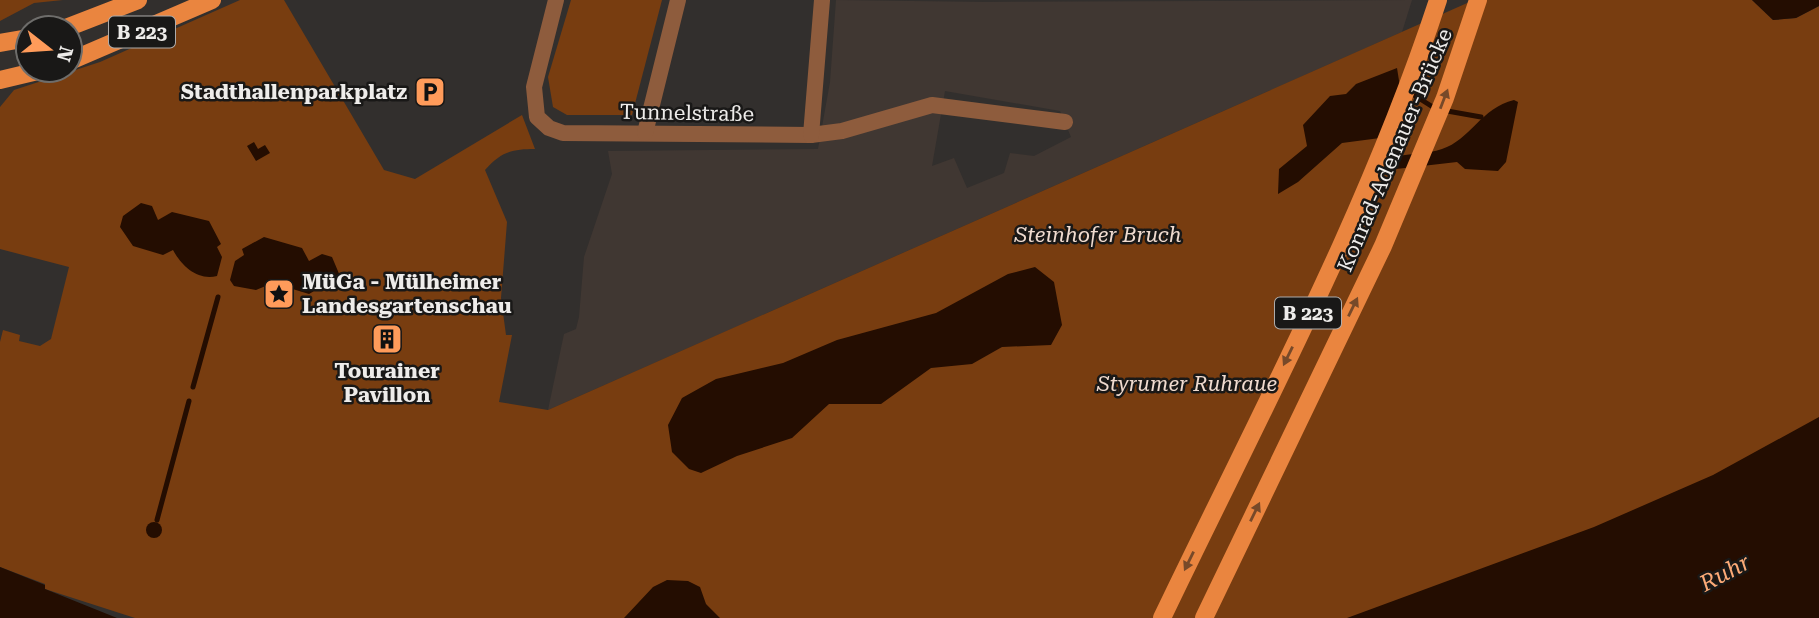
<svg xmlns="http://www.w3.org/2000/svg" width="1819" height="618" font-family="'Roboto Serif',serif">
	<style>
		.built { fill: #403732; fill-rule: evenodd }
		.green { fill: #783d10 }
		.water { fill: #240d01 }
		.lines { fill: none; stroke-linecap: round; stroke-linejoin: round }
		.stream { stroke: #240d01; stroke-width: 5 }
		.street { stroke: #8e5c3d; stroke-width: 16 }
		.primary { stroke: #ea853f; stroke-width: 18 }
		.oneway { fill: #774929 }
		.labels { text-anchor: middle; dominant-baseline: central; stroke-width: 5; stroke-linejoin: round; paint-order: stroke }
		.shield { fill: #191817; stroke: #aeacab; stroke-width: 2 }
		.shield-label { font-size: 19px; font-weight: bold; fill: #eeecea }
		.poi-label { font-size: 21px; font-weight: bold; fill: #eeecea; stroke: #191817; text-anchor: end }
		.street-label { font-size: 21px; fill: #eeecea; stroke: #191817 }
		.park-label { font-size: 21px; font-style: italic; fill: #f0dbcf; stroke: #191817 }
		.water-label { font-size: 23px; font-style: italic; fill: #fcaa77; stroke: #191817 }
	</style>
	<rect width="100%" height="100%" fill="#322f2d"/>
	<!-- built -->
	<path class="built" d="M 836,0 L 986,2 L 1412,0 L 1402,32 L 548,410 L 564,334 L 576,329 L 579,317 L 584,257 L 612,174 L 608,151 L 818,149 L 830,82 ZM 945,91 L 1060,111 L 1071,137 L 1034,156 L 1010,153 L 1004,173 L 967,188 L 954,158 L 932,166 Z"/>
	<!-- green -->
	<g class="green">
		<polygon points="0,0 63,0 34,3 0,21"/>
		<path d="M 240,0 L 284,0 L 384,170 L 415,179 L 522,115 L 535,149 C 512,149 501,152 485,170 L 507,222 L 501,298 L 506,335 L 512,335 L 499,402 L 548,410 L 1474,0 L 1752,0 L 1773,20 L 1796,18 L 1819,6 L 1819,524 L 1620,618 L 135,618 L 45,589 L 45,584 L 0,567 L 0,342 L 3,330 L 20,335 L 19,341 L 40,346 L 51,339 L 69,267 L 0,249 L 0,107 L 14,90 L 100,62 Z"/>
		<polygon points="571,0 662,0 632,115 567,115 553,107 548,77"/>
	</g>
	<!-- water -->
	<g class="water">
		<polygon points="1752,0 1819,0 1819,6 1796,18 1773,20"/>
		<polygon points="1397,68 1400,87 1380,138 1342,143 1298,182 1278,194 1279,169 1307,146 1303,125 1330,96 1346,94 1356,84"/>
		<path d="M 1514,100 L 1518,102 L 1506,162 L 1498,171 L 1465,169 L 1457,162 L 1370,172 C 1400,147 1410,159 1442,149 C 1470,140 1481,108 1514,100 Z"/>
		<polygon points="254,142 258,149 265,145 270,153 256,161 247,146"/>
		<path d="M 141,203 L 152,206 L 158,220 L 172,212 L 209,221 L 221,244 L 217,247 L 222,257 L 217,276 C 197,281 181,265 173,250 L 163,255 L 133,246 L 120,227 L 123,216 Z"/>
		<polygon points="264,237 302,248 309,261 322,254 332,257 340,276 309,294 286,287 280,280 256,290 234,286 230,280 235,261 244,255 242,249"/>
		<polygon points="1035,267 1054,282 1062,325 1051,345 1002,347 972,364 931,368 881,404 829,404 792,438 737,456 701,473 689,469 672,452 668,425 682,398 716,379 783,363 837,340 936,313 1008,274"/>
		<polygon points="1819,417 1819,618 1347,618 1594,527 1713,475"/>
		<circle cx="154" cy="530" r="8"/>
		<polygon points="0,567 45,585 45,589 117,618 0,618"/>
		<polygon points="667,580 688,581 700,587 706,604 720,618 624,618 653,587"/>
	</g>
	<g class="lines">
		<!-- stream -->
		<g class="stream">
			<polyline points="1409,92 1436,109 1481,117"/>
			<polyline points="193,387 218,297"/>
			<polyline points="157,520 189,401"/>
		</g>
		<!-- street -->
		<g class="street">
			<polyline points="556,0 534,87 537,117 549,128 563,133 811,135 842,131 932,105 1065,122"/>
			<polyline points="645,133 678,0"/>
			<polyline points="811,135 822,0"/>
		</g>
		<!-- primary -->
		<g class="primary">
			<polyline points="66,28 138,0"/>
			<polyline points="0,43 28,38"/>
			<polyline points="70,61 212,0"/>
			<polyline points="0,80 42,70"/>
			<path d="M 1162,618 C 1259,415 1368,214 1438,0"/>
			<polyline points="1204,618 1383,246 1445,98 1478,0"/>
		</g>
	</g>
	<!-- one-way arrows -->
	<defs><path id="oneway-solid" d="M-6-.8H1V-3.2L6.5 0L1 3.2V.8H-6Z" transform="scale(1.75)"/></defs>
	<g class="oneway">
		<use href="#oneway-solid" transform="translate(1444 99) rotate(-69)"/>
		<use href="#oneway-solid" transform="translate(1353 307) rotate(-64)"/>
		<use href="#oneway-solid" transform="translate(1288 356) rotate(116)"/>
		<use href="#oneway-solid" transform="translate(1255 512) rotate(-64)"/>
		<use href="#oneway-solid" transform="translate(1189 561) rotate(116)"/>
	</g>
	<!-- icons -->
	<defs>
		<g id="parking-square" transform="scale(1.575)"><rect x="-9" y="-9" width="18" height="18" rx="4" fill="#ff9b5a" stroke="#191817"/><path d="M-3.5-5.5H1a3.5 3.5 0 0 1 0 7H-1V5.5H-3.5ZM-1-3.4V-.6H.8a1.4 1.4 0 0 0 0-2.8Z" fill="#111"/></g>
		<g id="sight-square" transform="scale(1.575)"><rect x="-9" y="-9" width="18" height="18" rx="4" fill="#ff9b5a" stroke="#191817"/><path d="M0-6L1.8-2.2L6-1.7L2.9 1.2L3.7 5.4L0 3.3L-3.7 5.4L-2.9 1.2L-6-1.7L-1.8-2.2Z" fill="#111"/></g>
		<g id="building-square" transform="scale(1.575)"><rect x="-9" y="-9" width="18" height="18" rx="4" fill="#ff9b5a" stroke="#191817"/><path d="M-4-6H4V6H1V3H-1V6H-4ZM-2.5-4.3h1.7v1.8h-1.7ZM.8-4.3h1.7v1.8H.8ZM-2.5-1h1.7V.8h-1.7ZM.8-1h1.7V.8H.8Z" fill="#111"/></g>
	</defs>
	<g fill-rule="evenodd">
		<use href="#parking-square" x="430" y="92"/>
		<use href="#sight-square" x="279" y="294"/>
		<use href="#building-square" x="387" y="339"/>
	</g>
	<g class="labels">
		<!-- shield labels -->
		<g class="shield">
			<rect x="109" y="16.5" width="66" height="31" rx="5"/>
			<rect x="1275" y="297.5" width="66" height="31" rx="5"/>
		</g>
		<g class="shield-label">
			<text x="142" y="32">B 223</text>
			<text x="1308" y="313">B 223</text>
		</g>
		<!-- poi labels -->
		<g class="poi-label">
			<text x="407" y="92">Stadthallenparkplatz</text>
			<text x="302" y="282" text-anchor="start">MüGa - Mülheimer<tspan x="302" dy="24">Landesgartenschau</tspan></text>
			<text x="387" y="371" text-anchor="middle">Tourainer<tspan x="387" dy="24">Pavillon</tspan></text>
		</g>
		<!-- street labels -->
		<g class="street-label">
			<text transform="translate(687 113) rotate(1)">Tunnelstraße</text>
			<text transform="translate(1395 150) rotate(-67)">Konrad-Adenauer-Brücke</text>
		</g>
		<!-- park labels -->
		<g class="park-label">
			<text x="1098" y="235">Steinhofer Bruch</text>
			<text x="1187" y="384">Styrumer Ruhraue</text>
		</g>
		<!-- water labels -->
		<g class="water-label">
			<text transform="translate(1725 573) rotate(-28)">Ruhr</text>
		</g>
	</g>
	<!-- north arrow -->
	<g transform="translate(49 49) rotate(107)"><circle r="33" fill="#191817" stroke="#6e6d6b" stroke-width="2"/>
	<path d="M0-5L12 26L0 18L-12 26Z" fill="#ff9b5a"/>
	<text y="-10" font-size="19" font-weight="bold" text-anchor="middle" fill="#eeecea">N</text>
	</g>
</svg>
